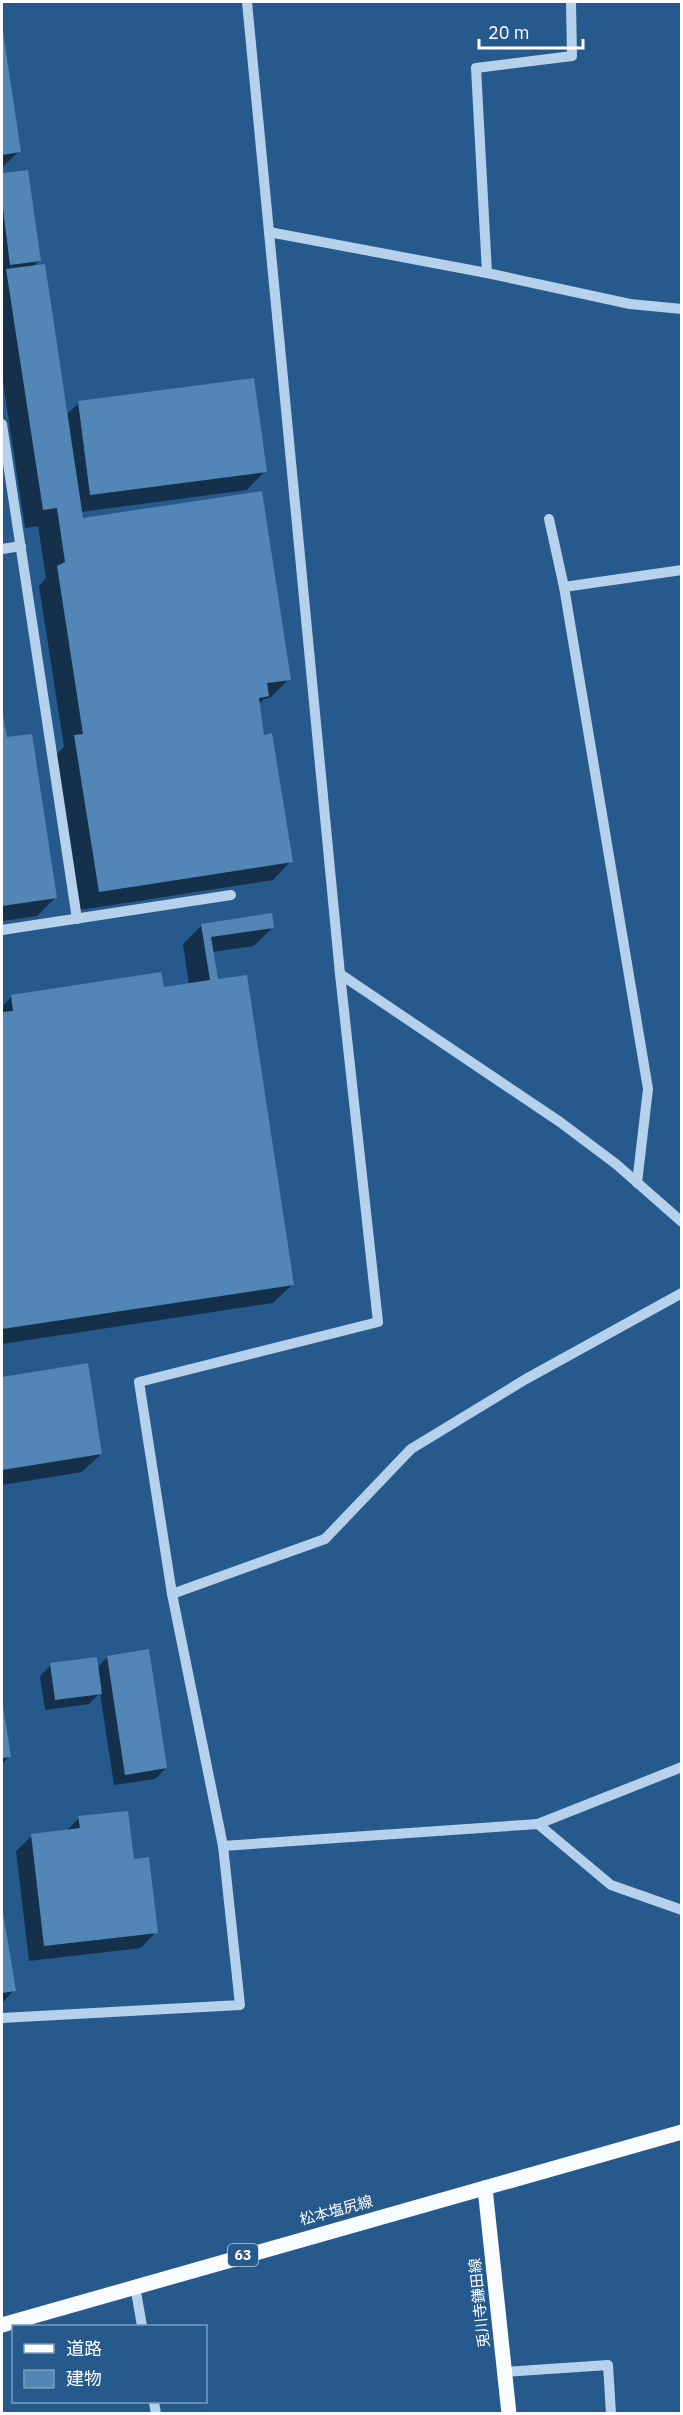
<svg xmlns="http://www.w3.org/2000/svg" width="683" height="2415" font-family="'IBM Plex Sans','Noto Sans JP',sans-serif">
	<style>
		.shadow { fill: #0007 }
		.building { fill: #5286b6 }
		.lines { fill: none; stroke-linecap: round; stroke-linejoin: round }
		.minor { stroke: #b5d1eb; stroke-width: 10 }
		.major { stroke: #f9fcff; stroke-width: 15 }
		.labels { text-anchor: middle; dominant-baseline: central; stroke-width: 5; stroke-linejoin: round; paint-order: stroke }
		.shield { fill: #265a8d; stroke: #becedd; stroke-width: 1.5 }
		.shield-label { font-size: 14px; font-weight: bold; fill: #fff }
		.street-label { font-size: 15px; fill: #fff; stroke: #265a8d }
	</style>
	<rect width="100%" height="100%" fill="#265a8d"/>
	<!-- shadow -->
	<g class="shadow">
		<polygon points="2,26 20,151 2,167"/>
		<polygon points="27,171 39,260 33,267 66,415 79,403 265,471 247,490 81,512 82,520 289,679 270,698 264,699 258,705 263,737 291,861 273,880 80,910 56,755 64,747 39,586 46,578 38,526 25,528 2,375 2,276 3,275 2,275 2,175"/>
		<polygon points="2,711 6,739 56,897 37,916 2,921"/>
		<polygon points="202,925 273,927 254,946 212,952 216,981 292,1285 273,1303 2,1344 2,1007 12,996 162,989 189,985 183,944"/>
		<polygon points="87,1365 101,1454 82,1472 2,1485 2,1379"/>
		<polygon points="107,1657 166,1768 155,1779 114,1785 100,1693 89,1704 45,1710 40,1676 51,1665 97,1668"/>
		<polygon points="2,1701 10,1756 2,1764"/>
		<polygon points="79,1818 132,1861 156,1932 141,1948 29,1961 16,1851 32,1836 65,1832"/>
		<polygon points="2,1908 14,1990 2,2003"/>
	</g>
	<!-- building -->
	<g class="building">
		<polygon points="2,25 21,152 2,155"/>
		<polygon points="28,170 41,261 10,265 2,201 2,173"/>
		<polygon points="45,264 83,518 262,491 291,680 267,683 269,696 259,698 264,735 272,733 293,862 99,892 74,735 83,734 57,566 65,562 57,508 43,510 6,269"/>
		<polygon points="254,378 267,472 90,495 78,401"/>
		<polygon points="2,710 7,737 32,734 57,898 2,906"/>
		<polygon points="272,913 274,928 211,937 218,979 247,975 294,1285 2,1329 2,1012 13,1011 11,995 161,972 164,987 210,980 201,924"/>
		<polygon points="88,1363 102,1454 2,1470 2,1377"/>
		<polygon points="149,1649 167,1768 125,1775 107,1656"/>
		<polygon points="97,1657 102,1694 55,1700 50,1663"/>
		<polygon points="2,1700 11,1757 2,1758"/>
		<polygon points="128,1811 134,1859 149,1857 158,1933 44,1946 31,1834 80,1828 78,1816"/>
		<polygon points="2,1907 16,1991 2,1993"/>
	</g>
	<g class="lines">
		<!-- minor -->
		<g class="minor">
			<polyline points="269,232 487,273 630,304 682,309"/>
			<polyline points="487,273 476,68 572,56 571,2"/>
			<polyline points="2,424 77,919"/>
			<polyline points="549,519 564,587 648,1089 637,1183"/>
			<polyline points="2,549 21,546"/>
			<polyline points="564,587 682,570"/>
			<polyline points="2,930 231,895"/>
			<polyline points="340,974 560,1122 616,1164 682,1222"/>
			<polyline points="172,1594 325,1539 411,1449 526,1379 682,1293"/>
			<polyline points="538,1824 682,1767"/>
			<polyline points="223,1846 538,1824 611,1885 682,1910"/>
			<polyline points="2,2018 240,2005 223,1846 172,1594 139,1382 378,1322 340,974 247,2"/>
			<polyline points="135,2286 142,2326"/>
			<polyline points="505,2372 608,2365 611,2414"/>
			<polyline points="154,2402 156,2414"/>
		</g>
		<!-- major -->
		<g class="major">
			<polyline points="485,2188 509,2414"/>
			<polyline points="2,2325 682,2132"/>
		</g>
	</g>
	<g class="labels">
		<!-- shield labels -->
		<rect class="shield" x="228" y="2244" width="30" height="22" rx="4.5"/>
		<g class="shield-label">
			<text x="243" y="2255">63</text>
		</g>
		<!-- street labels -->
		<g class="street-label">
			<text transform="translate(336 2210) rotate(-15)">松本塩尻線</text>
			<text transform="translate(479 2303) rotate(-96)">兎川寺鎌田線</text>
		</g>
	</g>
	<!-- border -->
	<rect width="683" height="2415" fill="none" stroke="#ffffff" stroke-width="6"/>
	<!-- legend -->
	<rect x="12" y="2325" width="195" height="78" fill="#265a8d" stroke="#7d9cbb" stroke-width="1.5"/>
	<rect x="24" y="2344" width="30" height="9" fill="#f9fcff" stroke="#7d9cbb" stroke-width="1.5"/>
	<text x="66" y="2355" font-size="18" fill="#ffffff">道路</text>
	<rect x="24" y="2370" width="30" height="18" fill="#5286b6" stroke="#7d9cbb" stroke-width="1.5"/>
	<text x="66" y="2385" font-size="18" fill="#ffffff">建物</text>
	<!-- scale -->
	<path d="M479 39v9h104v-9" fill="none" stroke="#ffffff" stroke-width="3"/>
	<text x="488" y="39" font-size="18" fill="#ffffff" stroke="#265a8d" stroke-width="4.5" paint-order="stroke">20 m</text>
</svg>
